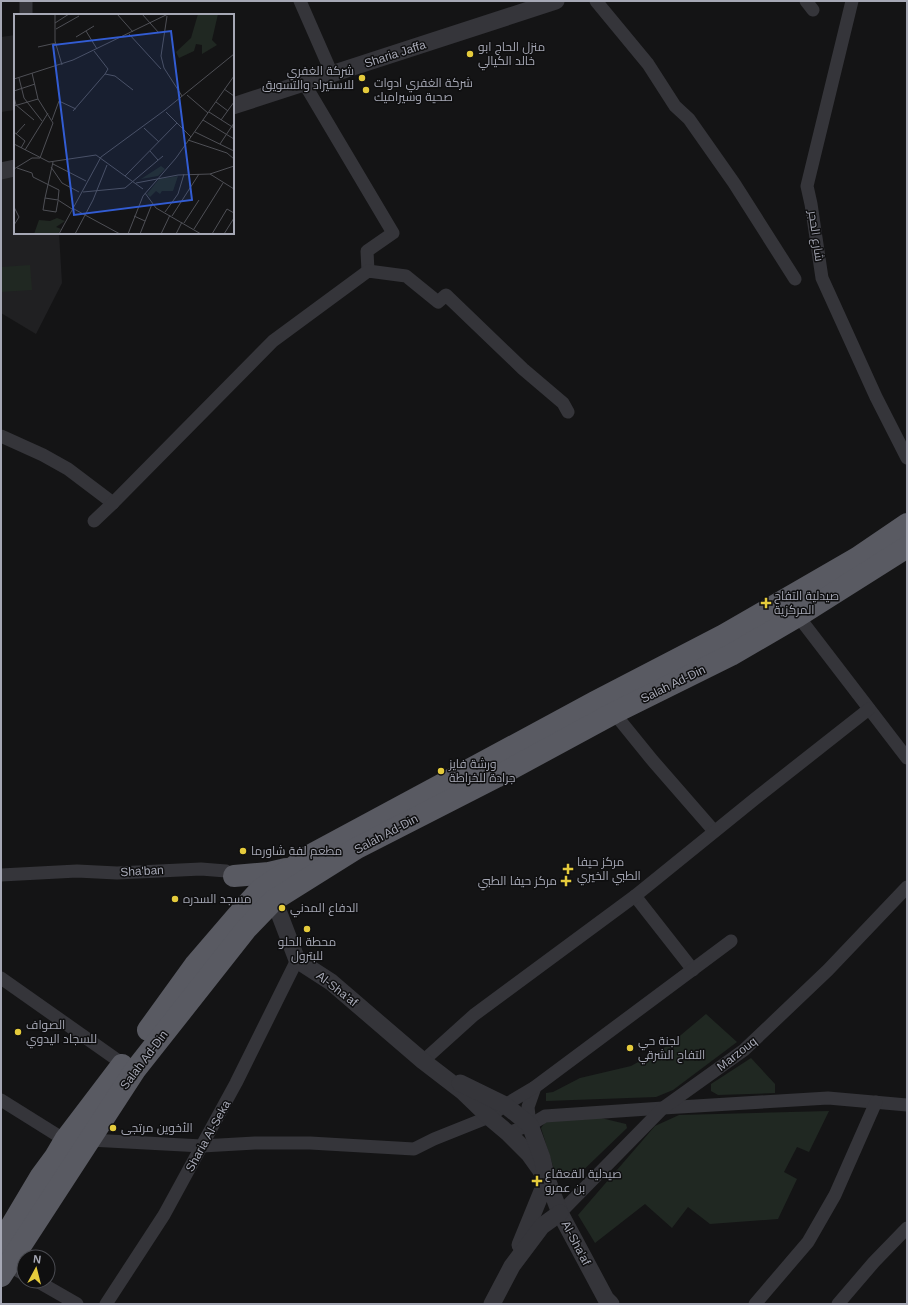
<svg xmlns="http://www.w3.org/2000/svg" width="908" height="1305" font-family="Helvetica,Cairo,sans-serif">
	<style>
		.built { fill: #202022 }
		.green { fill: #202822 }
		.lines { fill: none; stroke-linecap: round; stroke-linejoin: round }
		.minor { stroke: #35353a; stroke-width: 13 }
		.tertiary { stroke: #35353a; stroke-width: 17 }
		.trunk { stroke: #595a62; stroke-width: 22 }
		.poi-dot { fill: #e5cb3c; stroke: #0f0f10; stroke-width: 1.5 }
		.labels { text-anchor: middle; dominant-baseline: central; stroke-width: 3; stroke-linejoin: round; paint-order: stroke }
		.poi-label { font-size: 12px; fill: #a6a8b5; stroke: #0f0f10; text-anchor: start }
		.street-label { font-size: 12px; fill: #a6a8b5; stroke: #0f0f10 }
		.inset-road { fill: none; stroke: #4e4f55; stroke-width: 1 }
		.view { fill: #325cd3; fill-opacity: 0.15; stroke: #325cd3; stroke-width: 2 }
		.inset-edge { fill: none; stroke: #a6a8b5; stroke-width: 2 }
	</style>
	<rect width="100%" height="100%" fill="#141415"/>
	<!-- built -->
	<g class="built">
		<polygon points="15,35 15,110 1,112 1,37"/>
		<polygon points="15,177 15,233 59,233 62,283 36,334 1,313 1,178"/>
	</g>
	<!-- green -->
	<g class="green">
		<polygon points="30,265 32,290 1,292 1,267"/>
		<polygon points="706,1014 737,1042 673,1090 656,1097 546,1101 546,1093 553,1092 580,1078 631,1066 669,1045"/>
		<polygon points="751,1058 775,1084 775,1093 718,1095 711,1091 711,1084"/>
		<polygon points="829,1111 809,1152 797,1147 784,1172 797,1179 778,1219 710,1224 688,1207 672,1228 645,1204 595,1243 578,1215 655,1126 679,1115"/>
		<polygon points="601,1118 626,1124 627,1128 573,1180 557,1179 541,1128 546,1121"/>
	</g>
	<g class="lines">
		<!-- minor -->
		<g class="minor">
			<polyline points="26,1 26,15"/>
			<polyline points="300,1 332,74"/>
			<polyline points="596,1 648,64 675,106 689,119 734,183 795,279"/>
			<polyline points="806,1 813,10"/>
			<polyline points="852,1 807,186 811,204 822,278 876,397 907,458"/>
			<polyline points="304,83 393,233 367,251 368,271"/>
			<polyline points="1,436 43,455 68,469 113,503"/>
			<polyline points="94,521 113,503 273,341 368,271 406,276 438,302 446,295 523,369 563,403 568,412"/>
			<polyline points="798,616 907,758"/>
			<polyline points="614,713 653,761 714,831"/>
			<polyline points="1,875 77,871 117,873 201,869 226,871 239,879"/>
			<polyline points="635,896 693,970"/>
			<polyline points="1,978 123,1064"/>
			<polyline points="423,1061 474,1015 635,896 756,798 869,709"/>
			<polyline points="1,1100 65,1140"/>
			<polyline points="530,1125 528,1107 535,1087"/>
			<polyline points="503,1128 508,1133 530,1125 545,1116 663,1108 828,1098 907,1105"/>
			<polyline points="90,1140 202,1146 255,1143 310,1143 414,1149 434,1139 489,1117 505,1105 535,1087 731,941"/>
			<polyline points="560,1213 663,1108 744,1050 828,970 907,887"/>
			<polyline points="8,1265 24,1274"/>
			<polyline points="37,1281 77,1304"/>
			<polyline points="106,1304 164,1215 236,1083 297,960"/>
			<polyline points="755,1304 808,1242 835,1195 876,1102"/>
			<polyline points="838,1304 874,1262 907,1228"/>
		</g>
		<!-- tertiary -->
		<g class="tertiary">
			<polyline points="233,106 556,1"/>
			<polyline points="1,171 15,168"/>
			<polyline points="274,900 297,960 331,982 423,1061 462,1091 489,1117 508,1133 529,1154 547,1179"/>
			<polyline points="460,1083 505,1105 530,1125 542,1158 547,1179 560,1213 606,1299 611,1304"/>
			<polyline points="520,1245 547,1179"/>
			<polyline points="492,1304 512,1266 542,1226 560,1213"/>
		</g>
		<!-- trunk -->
		<g class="trunk">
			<polyline points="234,876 269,873 286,869"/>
			<polyline points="148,1030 195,965 250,901 260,890 311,855 595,702 724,635 857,558 907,524"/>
			<polyline points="1,1243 41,1176 55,1157 65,1140 122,1065"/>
			<polyline points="1,1276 135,1070 247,928 274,900 357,848 496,777 614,713 731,655 798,616 907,547"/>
		</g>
	</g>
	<!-- markers -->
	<g class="poi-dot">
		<circle cx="470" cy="54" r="4"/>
		<circle cx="362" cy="78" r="4"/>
		<circle cx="366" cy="90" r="4"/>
		<path d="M764 597h4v4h4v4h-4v4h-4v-4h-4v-4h4z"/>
		<circle cx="441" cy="771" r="4"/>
		<circle cx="243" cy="851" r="4"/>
		<path d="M566 863h4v4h4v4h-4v4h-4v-4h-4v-4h4z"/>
		<path d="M564 875h4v4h4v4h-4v4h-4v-4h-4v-4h4z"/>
		<circle cx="175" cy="899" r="4"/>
		<circle cx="282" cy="908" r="4"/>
		<circle cx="307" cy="929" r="4"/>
		<circle cx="18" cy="1032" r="4"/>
		<circle cx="630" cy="1048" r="4"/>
		<circle cx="113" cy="1128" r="4"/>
		<path d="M535 1175h4v4h4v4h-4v4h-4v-4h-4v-4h4z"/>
	</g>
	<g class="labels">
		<!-- poi labels -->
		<g class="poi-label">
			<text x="478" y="47">منزل الحاج ابو<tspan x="478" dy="14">خالد الكيالي</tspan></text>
			<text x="354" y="71" text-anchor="end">شركة الغفري<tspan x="354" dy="14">للاستيراد والتسويق</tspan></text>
			<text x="374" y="83">شركة الغفري ادوات<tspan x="374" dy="14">صحية وسيراميك</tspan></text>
			<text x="774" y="596">صيدلية التفاح<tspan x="774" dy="14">المركزية</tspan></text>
			<text x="449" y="764">ورشة فايز<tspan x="449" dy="14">جرادة للخراطة</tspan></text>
			<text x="251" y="851">مطعم لفة شاورما</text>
			<text x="577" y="862">مركز حيفا<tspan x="577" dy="14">الطبي الخيري</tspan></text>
			<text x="557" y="881" text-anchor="end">مركز حيفا الطبي</text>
			<text x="183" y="899">مسجد السدره</text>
			<text x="290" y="908">الدفاع المدني</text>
			<text x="307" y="942" text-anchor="middle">محطة الحلو<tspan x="307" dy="14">للبترول</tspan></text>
			<text x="26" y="1025">الصواف<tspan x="26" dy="14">للسجاد اليدوي</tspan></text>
			<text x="638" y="1041">لجنة حي<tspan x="638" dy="14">التفاح الشرقي</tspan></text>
			<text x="121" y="1128">الأخوين مرتجى</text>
			<text x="545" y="1174">صيدلية القعقاع<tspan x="545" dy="14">بن عمرو</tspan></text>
		</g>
		<!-- street labels -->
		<g class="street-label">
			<text transform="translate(395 54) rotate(-18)">Sharia Jaffa</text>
			<text transform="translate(816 236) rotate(82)">شارع الحجر</text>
			<text transform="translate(673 684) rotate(-26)">Salah Ad-Din</text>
			<text transform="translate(386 834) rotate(-28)">Salah Ad-Din</text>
			<text transform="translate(142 871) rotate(-3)">Sha'ban</text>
			<text transform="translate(337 989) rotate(38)">Al-Sha'af</text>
			<text transform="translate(737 1054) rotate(-38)">Marzouq</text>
			<text transform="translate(144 1060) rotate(-53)">Salah Ad-Din</text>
			<text transform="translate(208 1136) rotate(-61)">Sharia Al-Seka</text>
			<text transform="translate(576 1243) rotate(62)">Al-Sha'af</text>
		</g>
	</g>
	<!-- overview -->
	<g transform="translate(14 14)">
		<rect width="220" height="220" fill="#141415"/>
		<path d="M 184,0 L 204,0 L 198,26 L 203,31 L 188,40 L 188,31 L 182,30 L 180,37 L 165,44 L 162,38 L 177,24 ZM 147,152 L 151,155 L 144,162 L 127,165 ZM 164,162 L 159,177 L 148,177 L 146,180 L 142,177 L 136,183 L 133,180 L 145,165 ZM 43,204 L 51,207 L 42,213 L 47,215 L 44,220 L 20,220 L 25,206 L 36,207 Z" fill="#202822"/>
		<path class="inset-road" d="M 41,0 L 41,27 L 48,51M 103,0 L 119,18M 128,0 L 145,19M 153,2 L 147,42 L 150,54 L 168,82M 41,9 L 55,0M 42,15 L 65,2M 72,17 L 83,35M 115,20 L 147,55M 62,23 L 80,12M 24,33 L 42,29M 80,37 L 94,55 L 91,60M 5,64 L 10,84 L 28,107M 0,65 L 59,46 L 154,0M 210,75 L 220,82M 0,77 L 21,70M 173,81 L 194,99M 0,83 L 2,91 L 20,106M 202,88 L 214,97M 0,92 L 24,85M 59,97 L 91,60 L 101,62 L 119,76M 152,98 L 177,123M 195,98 L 220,114M 38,106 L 45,87 L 62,95M 189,106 L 220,125M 207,106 L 220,88M 130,114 L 145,128M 0,118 L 11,127 L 7,134M 181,118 L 220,137M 2,120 L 11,110M 174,126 L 213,139 L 220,145M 0,130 L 35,148 L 82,141 L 129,175M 206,130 L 220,109M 11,136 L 34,99M 136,137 L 144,146M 39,148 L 31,184 L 44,186 L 58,195M 39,150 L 72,167M 37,153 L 48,169 L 65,178M 3,154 L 18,159 L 19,163 L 45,176 L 44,186M 0,155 L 18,144 L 26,144 L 39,109 L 24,85 L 18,59M 196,160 L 220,175M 111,162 L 163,109M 122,169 L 164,161 L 196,160 L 220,152M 69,178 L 111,174 L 149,142M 131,179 L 142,194 L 187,220M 31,184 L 29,196 L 42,198 L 44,187M 0,193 L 5,203 L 0,211M 60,195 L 106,220M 151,198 L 164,180 L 170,160M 120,202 L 131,207M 158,202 L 185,160M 170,209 L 185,186M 180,215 L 209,169M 45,220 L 87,143 L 151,96 L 220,40M 61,220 L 79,186 L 93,151M 114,220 L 129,182 L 162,144 L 220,62M 126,220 L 138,190M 147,220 L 156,201M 162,220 L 168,208M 198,220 L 213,195 L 220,199M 210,220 L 220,204"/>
		<path class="view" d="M 157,17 L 178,186 L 60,201 L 39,31 Z"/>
		<rect width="220" height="220" class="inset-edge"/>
	</g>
	<!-- border -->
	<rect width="908" height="1305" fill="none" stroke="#a6a8b5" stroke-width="4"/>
	<!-- north arrow -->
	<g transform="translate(36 1269) rotate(7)"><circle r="19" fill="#0f0f10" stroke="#4b4c52"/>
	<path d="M0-3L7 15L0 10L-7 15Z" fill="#e5cb3c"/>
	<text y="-6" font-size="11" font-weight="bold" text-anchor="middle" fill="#a6a8b5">N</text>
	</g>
</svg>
